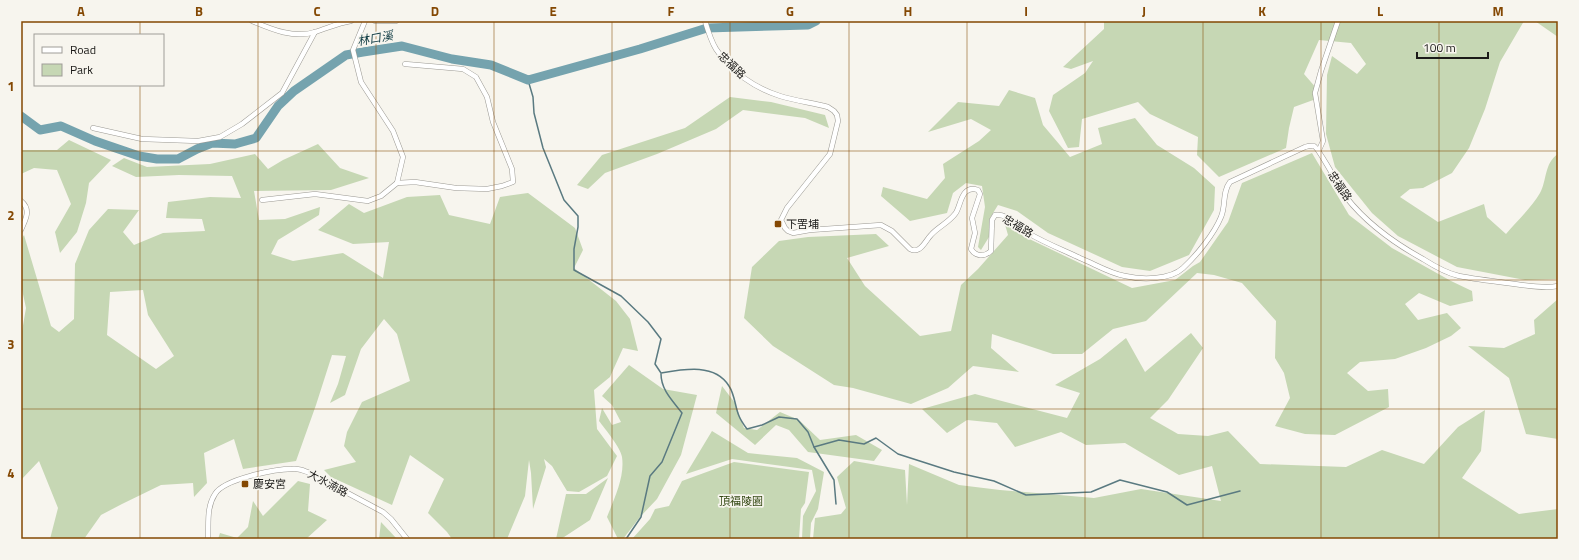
<svg xmlns="http://www.w3.org/2000/svg" width="1579" height="560" font-family="'Titillium Web','Noto Sans TC',sans-serif">
	<style>
		.green { fill: #c6d7b4; fill-rule: evenodd }
		.lines { fill: none; stroke-linecap: round; stroke-linejoin: round }
		.stream { stroke: #5a7a81; stroke-width: 1.5 }
		.river { stroke: #75a3ae; stroke-width: 9 }
		.minor-casing { stroke: #9b9993; stroke-width: 5.5 }
		.minor { stroke: #fff; stroke-width: 4.5 }
		.grid { fill: none; stroke: #844803; stroke-width: 1; stroke-opacity: 0.55 }
		.poi-dot { fill: #844803; stroke: #f7f5ee; stroke-width: 1.5 }
		.labels { text-anchor: middle; dominant-baseline: central; stroke-width: 3.5; stroke-linejoin: round; paint-order: stroke }
		.street-label { font-size: 11px; fill: #1b1a18; stroke: #f7f5ee }
		.poi-label { font-size: 11px; fill: #1b1a18; stroke: #f7f5ee; text-anchor: start }
		.park-label { font-size: 11px; fill: #354914; stroke: #f7f5ee }
		.water-label { font-size: 12px; font-style: italic; fill: #0f3b43; stroke: #f7f5ee }
		.neatline { fill: none; stroke: #844803; stroke-width: 1.5 }
		.grid-label { font-size: 13px; text-anchor: middle; font-weight: bold; fill: #844803 }
	</style>
	<rect width="100%" height="100%" fill="#f7f5ee"/>
	<!-- green -->
	<g class="green">
		<path d="M 1104,21 L 1524,21 L 1500,62 L 1485,109 L 1469,148 L 1452,173 L 1423,188 L 1410,189 L 1400,197 L 1438,222 L 1484,204 L 1487,217 L 1506,234 C 1517,221 1532,207 1540,193 C 1547,181 1544,163 1558,154 L 1558,279 L 1525,280 L 1457,267 L 1398,236 L 1372,213 L 1335,167 L 1326,134 L 1327,75 L 1332,56 L 1357,74 L 1366,64 L 1351,43 L 1319,40 L 1304,74 L 1317,89 L 1316,99 L 1294,107 L 1289,128 L 1286,148 L 1219,177 L 1197,155 L 1198,137 L 1150,114 L 1138,102 L 1082,119 L 1079,147 L 1068,148 L 1049,111 L 1053,95 L 1085,73 L 1093,61 L 1071,69 L 1063,67 L 1104,29 Z"/>
		<polygon points="1535,21 1558,21 1558,37"/>
		<polygon points="1009,90 1035,98 1043,125 1070,157 1102,144 1098,128 1135,118 1157,145 1194,168 1215,187 1214,210 1189,255 1150,271 1122,267 1048,233 1017,211 998,205 990,218 989,237 981,250 978,247 985,207 982,186 966,183 953,193 947,213 910,221 881,196 883,187 927,199 945,178 943,164 979,141 991,130 971,119 928,132 958,102 999,106"/>
		<polygon points="730,97 771,102 825,115 829,128 805,118 743,110 716,129 657,154 605,173 588,189 577,185 602,155 685,128"/>
		<polygon points="69,140 111,160 89,183 86,203 77,232 60,253 55,232 71,204 57,170 34,168 21,174 21,150 57,150"/>
		<path d="M 318,144 L 340,168 L 369,178 L 331,190 L 254,191 L 259,220 L 285,219 L 320,207 L 319,215 L 278,240 L 271,254 L 293,261 L 343,253 L 383,278 L 389,242 L 353,244 L 318,230 L 349,204 L 364,213 L 407,197 L 440,195 L 449,215 L 490,224 L 500,197 L 528,193 L 575,228 L 583,250 L 574,268 L 616,301 L 630,319 L 638,351 L 623,348 L 610,377 L 594,390 L 597,429 L 617,456 L 607,476 L 579,492 L 567,491 L 552,466 L 544,459 L 546,467 L 533,509 L 531,473 L 529,460 L 525,496 L 507,539 L 452,539 L 447,532 L 428,513 L 444,479 L 410,455 L 392,505 L 331,477 L 324,470 L 356,462 L 344,446 L 347,432 L 362,402 L 410,381 L 397,334 L 384,319 L 361,349 L 345,395 L 330,403 L 338,384 L 346,356 L 332,355 L 316,405 L 296,461 L 243,469 L 234,439 L 204,453 L 207,483 L 194,497 L 193,483 L 161,485 L 122,504 L 101,515 L 84,539 L 50,539 L 58,508 L 39,461 L 21,480 L 21,337 L 26,308 L 21,285 L 21,240 L 24,235 L 51,326 L 59,332 L 74,319 L 75,264 L 89,230 L 108,209 L 139,210 L 123,232 L 134,245 L 163,233 L 205,231 L 202,219 L 166,218 L 168,202 L 210,197 L 241,198 L 232,176 L 179,175 L 136,177 L 112,166 L 124,158 L 147,167 L 210,164 L 255,154 L 268,169 L 283,160 ZM 143,290 L 148,315 L 174,356 L 156,369 L 107,335 L 110,292 Z"/>
		<polygon points="1312,153 1349,215 1392,248 1451,281 1472,291 1473,301 1450,306 1419,293 1405,304 1418,320 1447,313 1461,328 1451,336 1426,348 1395,359 1360,362 1347,373 1368,391 1388,389 1389,407 1335,435 1305,434 1275,426 1290,398 1284,373 1275,358 1276,321 1242,283 1214,275 1197,273 1146,321 1113,329 1082,354 1053,354 992,334 991,348 1019,372 973,366 948,388 911,404 853,388 834,385 773,346 744,318 752,267 779,241 808,237 876,234 889,246 847,258 865,286 920,336 951,331 961,285 978,269 1008,235 1004,221 1023,236 1132,288 1175,280 1193,266 1200,262 1228,222 1242,183"/>
		<polygon points="1558,299 1558,439 1526,434 1509,378 1468,346 1504,348 1535,334 1534,320"/>
		<polygon points="1191,333 1203,348 1168,400 1150,418 1178,434 1208,436 1228,431 1260,464 1346,467 1382,450 1424,464 1458,427 1485,410 1481,451 1462,478 1519,514 1558,509 1558,539 813,539 815,518 841,514 846,508 837,477 854,461 905,470 907,505 909,464 959,485 1000,490 1094,498 1141,489 1221,501 1212,466 1179,475 1125,443 1086,445 1061,432 1015,447 997,423 967,420 947,433 922,409 975,394 1067,418 1080,393 1055,385 1100,359 1126,338 1145,372"/>
		<path d="M 629,365 L 663,389 L 697,395 L 681,455 L 657,499 L 640,517 L 623,539 L 618,539 L 607,517 C 614,499 625,477 622,457 C 621,448 605,429 599,421 L 602,408 L 612,425 L 621,422 L 612,405 L 602,396 Z"/>
		<polygon points="722,386 735,403 744,428 757,430 780,412 799,420 820,440 856,435 882,450 874,461 808,452 789,430 776,425 755,445 716,413"/>
		<polygon points="712,431 748,453 797,458 824,472 818,509 811,523 810,539 802,539 803,516 816,491 812,470 732,459 686,474"/>
		<polygon points="734,462 809,472 805,503 801,509 799,539 632,539 650,519 655,509 669,506 682,481"/>
		<polygon points="608,478 590,520 561,539 556,539 566,494 586,494"/>
		<polygon points="298,481 310,484 308,511 327,520 306,539 218,539 220,533 237,538 248,527 253,501 263,516"/>
		<polygon points="381,522 397,539 379,539"/>
	</g>
	<g class="lines">
		<!-- stream -->
		<g class="stream">
			<path d="M 528,80 L 533,97 L 534,113 L 543,148 L 564,200 L 578,216 L 578,227 L 574,249 L 574,270 L 621,296 L 648,322 L 661,339 L 655,364 L 661,373 C 684,369 715,363 729,386 C 735,395 735,407 739,416 C 741,421 744,425 747,429 L 762,425 L 779,417 L 797,419 L 808,432 L 814,447 L 839,440 L 864,444 L 876,438 L 898,454 L 954,472 L 994,481 L 1026,495 L 1091,492 L 1120,480 L 1167,492 L 1187,505 L 1240,491"/>
			<polyline points="814,447 834,480 836,504"/>
			<path d="M 626,539 L 641,517 L 650,476 L 662,462 L 682,413 C 673,401 661,390 661,374"/>
		</g>
		<!-- river -->
		<polyline class="river" points="21,116 40,130 61,126 95,141 139,156 157,159 178,159 197,149 212,143 235,144 256,138 278,106 294,91 346,55 363,52 402,46 452,59 491,65 528,80 640,49 707,28 808,25 816,21"/>
		<!-- minor casing -->
		<g class="minor-casing">
			<g id="minor">
				<path d="M 252,21 C 271,29 294,39 315,32 C 328,28 338,23 351,21"/>
				<polyline points="365,21 353,50 361,82 393,131 403,157 397,183"/>
				<polyline points="375,21 396,21"/>
				<path d="M 705,21 C 708,31 711,41 716,49 C 731,72 755,88 780,96 C 796,101 813,103 828,107 L 834,111 L 837,115 L 838,121 L 830,154 L 787,208 L 781,220 L 785,228 L 788,231 L 793,233 L 810,230 L 881,225 L 892,231 L 910,249 C 913,251 915,251 919,249 C 924,246 927,239 931,235 C 938,227 948,223 955,214 C 961,208 960,184 978,190 L 980,194 L 972,218 L 975,233 L 971,249 C 976,257 984,257 991,251 L 992,220 L 995,215 C 1006,212 1019,228 1028,233 C 1045,243 1063,250 1080,258 C 1095,264 1109,273 1125,276 C 1142,280 1170,280 1183,268 C 1197,255 1214,234 1221,217 C 1226,206 1222,192 1230,182 L 1305,147 C 1308,146 1311,145 1314,146 C 1319,148 1340,189 1346,197 C 1367,224 1394,243 1423,259 C 1434,266 1446,273 1459,276 C 1475,279 1491,281 1507,283 C 1523,285 1542,289 1558,286"/>
				<polyline points="93,128 142,139 198,141 220,137 242,124 282,93 315,32"/>
				<polyline points="1319,150 1323,141 1315,93 1321,71 1338,21"/>
				<polyline points="262,200 315,194 368,201 381,196 397,183 415,182 456,188 487,189 502,186 513,182 512,169 493,122 487,97 476,77 463,69 405,64"/>
				<path d="M 21,201 C 32,210 25,220 21,230"/>
				<path d="M 208,539 C 209,524 206,508 215,494 C 224,479 275,469 292,469 C 299,468 304,471 310,473 L 383,512 L 391,519 L 407,539"/>
			</g>
		</g>
		<!-- minor -->
		<use href="#minor" class="minor"/>
	</g>
	<!-- grid -->
	<path class="grid" d="M 140,21 L 140,35M 258,21 L 258,539M 376,21 L 376,539M 494,21 L 494,539M 612,21 L 612,539M 730,21 L 730,539M 849,21 L 849,539M 967,21 L 967,539M 1085,21 L 1085,539M 1203,21 L 1203,539M 1321,21 L 1321,539M 1439,21 L 1439,539M 140,85 L 140,539M 21,151 L 1558,151M 21,280 L 1558,280M 21,409 L 1558,409"/>
	<!-- markers -->
	<g class="poi-dot">
		<rect x="774" y="220" width="8" height="8" rx="2"/>
		<rect x="241" y="480" width="8" height="8" rx="2"/>
	</g>
	<g class="labels">
		<!-- street labels -->
		<g class="street-label">
			<text transform="translate(732 65) rotate(44)">忠福路</text>
			<text transform="translate(1340 186) rotate(56)">忠福路</text>
			<text transform="translate(1018 226) rotate(31)">忠福路</text>
			<text transform="translate(328 483) rotate(28)">大水湳路</text>
		</g>
		<!-- poi labels -->
		<g class="poi-label">
			<text x="786" y="224">下罟埔</text>
			<text x="253" y="484">慶安宮</text>
		</g>
		<!-- park labels -->
		<g class="park-label">
			<text x="741" y="501">頂福陵園</text>
		</g>
		<!-- water labels -->
		<g class="water-label">
			<text transform="translate(375 38) rotate(-10)">林口溪</text>
		</g>
	</g>
	<!-- border -->
	<rect width="1579" height="560" fill="none" stroke="#f7f5ee" stroke-width="44"/>
	<!-- legend -->
	<rect x="34" y="34" width="130" height="52" fill="#f7f5ee" stroke="#9f9d98"/>
	<rect x="42" y="47" width="20" height="6" fill="#ffffff" stroke="#9f9d98"/>
	<text x="70" y="54" font-size="12" fill="#1b1a18">Road</text>
	<rect x="42" y="64" width="20" height="12" fill="#c6d7b4" stroke="#9f9d98"/>
	<text x="70" y="74" font-size="12" fill="#1b1a18">Park</text>
	<!-- scale -->
	<path d="M1417 52v6h71v-6" fill="none" stroke="#1b1a18" stroke-width="2"/>
	<text x="1423" y="52" font-size="12" fill="#1b1a18" stroke="#f7f5ee" stroke-width="3" paint-order="stroke">100 m</text>
	<rect x="22" y="22" width="1535" height="516" class="neatline"/>
	<g class="grid-label">
		<text x="81" y="16">A</text>
		<text x="199" y="16">B</text>
		<text x="317" y="16">C</text>
		<text x="435" y="16">D</text>
		<text x="553" y="16">E</text>
		<text x="671" y="16">F</text>
		<text x="790" y="16">G</text>
		<text x="908" y="16">H</text>
		<text x="1026" y="16">I</text>
		<text x="1144" y="16">J</text>
		<text x="1262" y="16">K</text>
		<text x="1380" y="16">L</text>
		<text x="1498" y="16">M</text>
		<text x="11" y="91">1</text>
		<text x="11" y="220">2</text>
		<text x="11" y="349">3</text>
		<text x="11" y="478">4</text>
	</g>
</svg>
